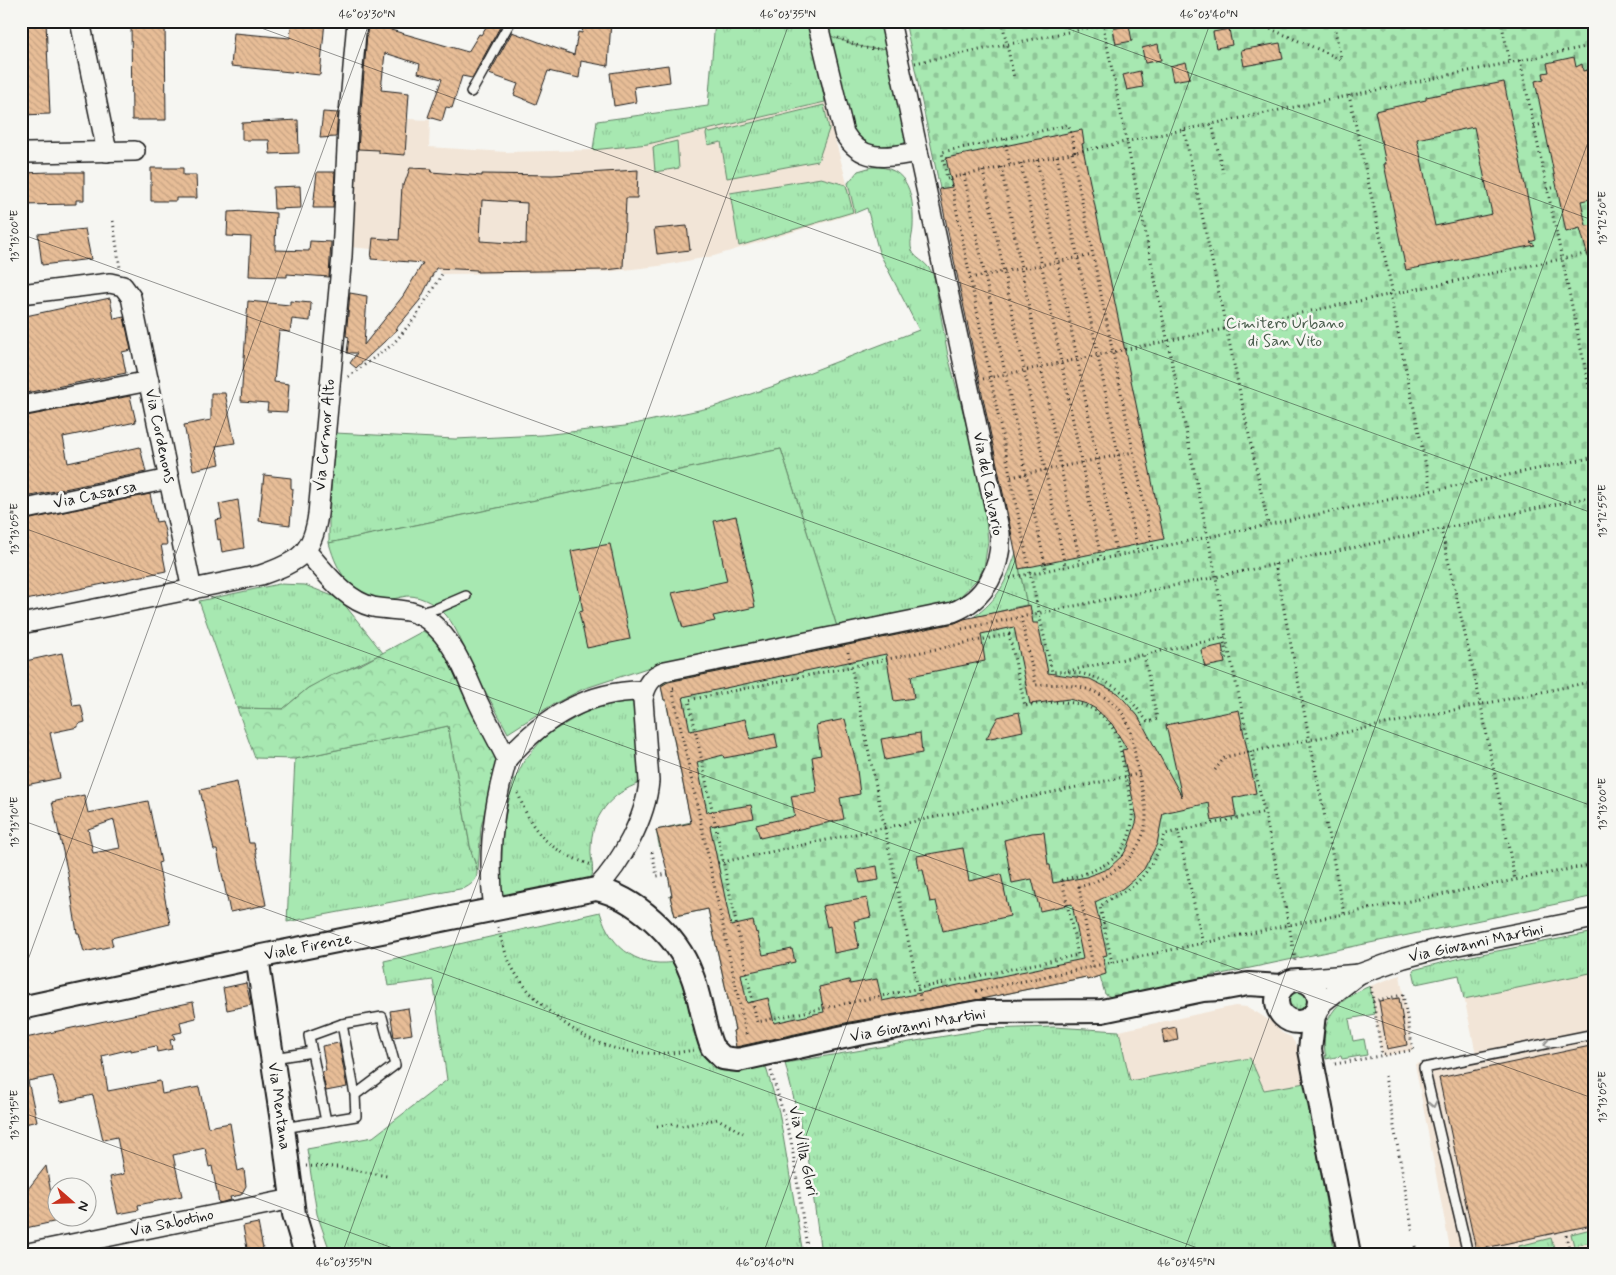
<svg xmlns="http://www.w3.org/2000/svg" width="1616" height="1275" font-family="Mynerve,sans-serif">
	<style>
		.built { fill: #f2e5d7 }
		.grass { fill: url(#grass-tufts); stroke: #628266 }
		.forest { fill: url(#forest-crowns); stroke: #628266 }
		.cemetery { fill: url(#cemetery-stones); stroke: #628266 }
		.garden { fill: #a7e8b1; stroke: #628266 }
		.building { fill: url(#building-back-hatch); stroke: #1c1c1c; fill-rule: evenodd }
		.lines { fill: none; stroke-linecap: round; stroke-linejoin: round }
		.service-casing { stroke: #1c1c1c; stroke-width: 12 }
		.minor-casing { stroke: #1c1c1c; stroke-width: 22 }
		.tertiary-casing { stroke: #1c1c1c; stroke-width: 26 }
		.path { stroke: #1c1c1c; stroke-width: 3; stroke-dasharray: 1 4; stroke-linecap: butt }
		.service { stroke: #f6f6f2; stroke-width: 9 }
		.minor { stroke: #f6f6f2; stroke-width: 19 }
		.tertiary { stroke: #f6f6f2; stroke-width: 22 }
		.oneway { stroke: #949492 }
		.ticks { fill: none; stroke: #1c1c1c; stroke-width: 1; stroke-opacity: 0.45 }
		.labels { text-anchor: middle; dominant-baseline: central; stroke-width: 5; stroke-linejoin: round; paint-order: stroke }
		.park-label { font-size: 16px; fill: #465949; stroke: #f6f6f2 }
		.street-label { font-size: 16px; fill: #1c1c1c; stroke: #f6f6f2 }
		.neatline { fill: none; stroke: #1c1c1c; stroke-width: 2 }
		.ticks-label { font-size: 12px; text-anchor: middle; fill: #1c1c1c }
	</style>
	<defs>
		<pattern id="grass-tufts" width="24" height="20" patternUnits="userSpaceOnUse" patternTransform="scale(1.25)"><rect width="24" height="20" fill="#a7e8b1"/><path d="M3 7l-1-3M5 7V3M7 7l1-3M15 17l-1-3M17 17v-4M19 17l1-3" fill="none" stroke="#8fc698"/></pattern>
		<pattern id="forest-crowns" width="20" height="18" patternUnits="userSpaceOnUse" patternTransform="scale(1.25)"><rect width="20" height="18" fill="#a7e8b1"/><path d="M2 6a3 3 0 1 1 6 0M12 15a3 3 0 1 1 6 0" fill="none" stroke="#8fc698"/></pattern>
		<pattern id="cemetery-stones" width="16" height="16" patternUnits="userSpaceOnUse" patternTransform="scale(1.25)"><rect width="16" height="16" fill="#a7e8b1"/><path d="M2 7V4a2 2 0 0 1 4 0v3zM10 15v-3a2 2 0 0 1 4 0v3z" fill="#8fc698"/></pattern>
		<pattern id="building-back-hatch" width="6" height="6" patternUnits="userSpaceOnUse" patternTransform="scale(1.25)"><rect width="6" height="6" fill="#e7bd97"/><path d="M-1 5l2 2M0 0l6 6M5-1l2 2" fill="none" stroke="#c6a282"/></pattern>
	</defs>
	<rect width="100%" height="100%" fill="#f6f6f2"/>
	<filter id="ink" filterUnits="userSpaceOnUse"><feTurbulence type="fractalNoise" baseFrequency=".02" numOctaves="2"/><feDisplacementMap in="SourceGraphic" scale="10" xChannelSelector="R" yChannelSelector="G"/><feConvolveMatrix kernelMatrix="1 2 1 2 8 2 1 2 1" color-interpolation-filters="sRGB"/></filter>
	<g filter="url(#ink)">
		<!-- built -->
		<g class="built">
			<polygon points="825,102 855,213 714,256 659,266 606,272 442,274 436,268 438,264 371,259 372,249 349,247 357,148 379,150 379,153 405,155 408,119 430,120 429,147 506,152 593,150 648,144"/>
			<polygon points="1595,932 1595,1254 1451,1254 1415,1064 1476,1054 1456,959"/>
			<polygon points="1400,975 1413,1050 1382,1056 1370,986"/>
			<polygon points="1235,1006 1247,1007 1256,1012 1272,1022 1282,1033 1291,1037 1297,1046 1300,1054 1305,1083 1263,1090 1249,1058 1130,1081 1119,1031"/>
		</g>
		<!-- grass -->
		<g class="grass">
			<polygon points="715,21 808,21 825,102 648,144 593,150 597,121 708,106"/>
			<polygon points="827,34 879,49 886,48 907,141 902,144 884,149 865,144 851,129"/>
			<polygon points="824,105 829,129 818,161 727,178 721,142 708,145 706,134 707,131 710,133"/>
			<polygon points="677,141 679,168 655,172 653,147"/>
			<path d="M 872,167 C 910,165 914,198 913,227 C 913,233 910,241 911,247 C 913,258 922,259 928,267 C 931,270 932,273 934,277 L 948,356 L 967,427 L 985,510 L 988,541 L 984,568 L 977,579 L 957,600 L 943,605 L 837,627 L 781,449 L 329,543 L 329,517 L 335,433 L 455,439 L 542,435 L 625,426 L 713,407 L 774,386 L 919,330 L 879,252 L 867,208 L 855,213 L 848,183 L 858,171 Z"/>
			<polygon points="821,178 846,185 853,212 739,246 730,193"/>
			<path d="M 1016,553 L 1027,605 L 972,618 C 999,600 1006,581 1016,553 Z"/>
			<polygon points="279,584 305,585 340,599 383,653 308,688 283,709 237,708 199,601"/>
			<path d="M 626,700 L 632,702 L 636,709 L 640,783 C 611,793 591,817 591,848 C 590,857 594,866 592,876 L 590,879 L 501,898 L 498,891 L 501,840 L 507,807 L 514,781 L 524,761 L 546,735 L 594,707 Z"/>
			<path d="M 448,726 L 471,851 C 476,868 484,878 465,888 L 287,922 L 295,759 Z"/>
			<path d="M 600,912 C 611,950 641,970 680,961 L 711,1066 C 729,1077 746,1070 765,1064 L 779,1112 L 803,1254 L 331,1254 L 317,1214 L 307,1149 L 373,1137 L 447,1080 L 433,980 L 388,986 L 384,961 Z"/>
			<polygon points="1595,932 1595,972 1464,999 1459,975 1416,984 1413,970 1456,959"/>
			<path d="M 1370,986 L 1375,1014 L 1349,1019 L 1353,1041 L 1364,1039 L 1367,1055 L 1342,1059 L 1341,1056 L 1326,1059 C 1319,1019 1334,1001 1370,986 Z"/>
			<circle cx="1298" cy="1000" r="12"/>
			<polygon points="1054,1027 1119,1031 1130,1081 1250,1058 1264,1090 1305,1083 1335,1254 821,1254 808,1156 785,1063 987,1029"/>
			<polygon points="1595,1228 1595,1241 1574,1246 1571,1234"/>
			<polygon points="1551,1238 1555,1251 1545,1254 1519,1254 1519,1246"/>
		</g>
		<!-- forest -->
		<g class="forest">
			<path d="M 824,21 L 880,21 L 886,48 C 867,51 849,43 831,36 L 827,34 Z"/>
			<path d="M 423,631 C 431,636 439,642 444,650 C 452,663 456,678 462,692 C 474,716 495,739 496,766 L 481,827 L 478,871 L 471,851 L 448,726 L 295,759 L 255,758 L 237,708 L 283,709 L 308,688 L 330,676 L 362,664 Z"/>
		</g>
		<!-- cemetery -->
		<polygon class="cemetery" points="905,21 1595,21 1595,896 1111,997 1105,994 1100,976 1087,980 1086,977 737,1050 733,1031 735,1030 708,909 675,916 670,896 672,895 663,849 660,849 656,830 691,822 666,701 664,700 660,681 1011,610 1011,608 1027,605"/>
		<!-- garden -->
		<path class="garden" d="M 781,449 L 837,627 L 650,667 L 583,689 L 552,705 L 508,733 C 496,710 483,688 472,666 C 464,649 458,629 446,615 C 438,606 422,596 409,596 C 402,596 394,600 387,599 C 352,596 338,575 329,543 Z"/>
		<!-- building -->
		<g class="building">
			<polygon points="21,21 46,21 50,114 21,115"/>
			<polygon points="131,21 165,22 166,120 132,120"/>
			<polygon points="292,21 325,21 320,75 231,66 234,33 290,38"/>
			<polygon points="368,21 392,21 391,30 468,52 479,34 481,35 490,21 500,27 472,78 462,76 452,108 446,107 442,121 428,117 442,79 418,73 420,64 385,53 381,90 409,93 405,155 379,153 379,150 358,149"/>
			<polygon points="584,21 611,21 608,66 581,61 579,78 548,71 536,104 514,95 518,84 489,74 512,32 574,55 578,32 582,33"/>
			<polygon points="1129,25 1132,41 1116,44 1113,29"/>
			<polygon points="1229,29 1232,45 1216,48 1213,32"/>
			<polygon points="1280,43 1283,59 1244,66 1241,50"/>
			<polygon points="1158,44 1161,60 1145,63 1142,48"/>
			<polygon points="1574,57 1576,67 1582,64 1583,71 1595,68 1595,198 1581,201 1586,226 1595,225 1595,266 1591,267 1580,228 1566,232 1535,81 1544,79 1543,73 1549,72 1547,63"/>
			<polygon points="1186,62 1190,78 1173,81 1170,66"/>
			<polygon points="668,65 670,82 634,87 636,102 614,106 610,73"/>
			<polygon points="1140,71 1143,87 1127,90 1123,75"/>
			<path d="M 1504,82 L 1536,240 L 1530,242 L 1535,245 L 1406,270 L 1384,164 L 1386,164 L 1375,111 L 1426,100 L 1426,97 ZM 1474,127 L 1492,214 L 1435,226 L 1417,139 Z"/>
			<polygon points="323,112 338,113 336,137 320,138"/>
			<polygon points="298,120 299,153 270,154 269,140 242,140 242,123"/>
			<polygon points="1082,130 1084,143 1082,144 1164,539 1019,569 939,189 952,187 946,158"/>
			<polygon points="151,168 183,168 183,175 196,175 197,198 176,198 176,201 151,201"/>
			<path d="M 410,168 L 432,169 L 431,172 L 482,176 L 482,174 L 553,175 L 638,170 L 637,198 L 626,198 L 623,268 L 606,270 L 477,272 L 477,270 L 436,268 L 420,300 L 396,329 L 398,329 L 356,368 L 350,363 L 357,353 L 347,353 L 349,337 L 346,336 L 350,293 L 367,296 L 364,345 L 403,296 L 423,263 L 371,259 L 373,238 L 399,240 L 402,185 L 404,185 ZM 482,200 L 527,203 L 526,244 L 480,241 Z"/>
			<polygon points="51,172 84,172 84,200 76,200 76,204 21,205 21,173"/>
			<polygon points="317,172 335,172 333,208 313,208"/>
			<polygon points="300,186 301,208 274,209 273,187"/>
			<polygon points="246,211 276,213 275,250 309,251 310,241 331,242 329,277 287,274 287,277 249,276 251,237 227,236 228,212"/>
			<polygon points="687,226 690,250 657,254 654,229"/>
			<polygon points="85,229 91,259 42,265 38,234"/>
			<polygon points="110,298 114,319 124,317 131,350 122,352 126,373 21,394 21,317"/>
			<polygon points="248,301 290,305 290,301 311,303 310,321 292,319 290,332 279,331 274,382 289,384 287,412 267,411 268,403 241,401"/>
			<polygon points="211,393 225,393 235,443 216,446 220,464 193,470 184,425 211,420"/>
			<polygon points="130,396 136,422 63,437 68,463 140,447 146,472 21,498 21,417"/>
			<polygon points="264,475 291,478 291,488 293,489 290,525 259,521"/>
			<polygon points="150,494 156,522 162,521 165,531 167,545 161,545 166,571 26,600 21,581 21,521"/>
			<polygon points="238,500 244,548 222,552 220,539 218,540 215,520 222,519 219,504"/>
			<polygon points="736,516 755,607 713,616 715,621 683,628 672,593 727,581 714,521"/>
			<polygon points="610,544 630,639 587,648 579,612 583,611 571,551"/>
			<path d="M 1030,605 L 1033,623 L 1038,623 L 1048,673 L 1090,679 L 1118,693 L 1138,716 L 1182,797 L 1166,725 L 1239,710 L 1256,793 L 1233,798 L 1236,816 L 1212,821 L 1209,803 L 1163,813 L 1157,844 L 1144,869 L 1134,879 L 1122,889 L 1095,902 L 1107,955 L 1103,956 L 1106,974 L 1087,980 L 1086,977 L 981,999 L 850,1022 L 736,1047 L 733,1031 L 735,1030 L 708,909 L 675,916 L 670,896 L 672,896 L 668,874 L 656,830 L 691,823 L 666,700 L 664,700 L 661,686 L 668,682 L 955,623 L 964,619 ZM 1014,627 L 1030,704 L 1069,699 L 1087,704 L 1096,709 L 1112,724 L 1127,749 L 1122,750 L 1137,818 L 1136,823 L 1128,847 L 1123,855 L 1109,868 L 1087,877 L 1053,883 L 1050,865 L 1048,865 L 1044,832 L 1032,833 L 1004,840 L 1012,883 L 1032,879 L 1040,911 L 1072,904 L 1083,959 L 882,1001 L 877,979 L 850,984 L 849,980 L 819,987 L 824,1012 L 774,1023 L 768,998 L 747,1003 L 741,974 L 795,962 L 792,949 L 763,955 L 757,932 L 756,933 L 753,921 L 731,926 L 710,826 L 754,818 L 751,805 L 707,812 L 697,762 L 723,755 L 724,758 L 778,748 L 775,734 L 750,739 L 745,719 L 690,731 L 683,697 L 886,654 L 894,701 L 914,698 L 911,676 L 985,661 L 981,634 Z"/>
			<polygon points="1222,645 1225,663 1205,667 1201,650"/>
			<polygon points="62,653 73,706 81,705 85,722 78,724 78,727 50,733 60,778 21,786 21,662"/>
			<polygon points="1019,712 1023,731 986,739 998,717"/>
			<polygon points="845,719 856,762 860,794 840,798 844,819 760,838 756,825 795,816 791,796 817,792 812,757 821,755 816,725"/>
			<polygon points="920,733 922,753 885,760 881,739"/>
			<polygon points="237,782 249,843 254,843 266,905 230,912 217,850 214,850 200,790"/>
			<path d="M 84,795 L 88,813 L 148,801 L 161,862 L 158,863 L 170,924 L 111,938 L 113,946 L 84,952 L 79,933 L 77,933 L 68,874 L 52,802 ZM 114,820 L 120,848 L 93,853 L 88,829 Z"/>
			<polygon points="963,848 969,881 1001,874 1010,916 943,931 936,901 930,902 923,870 919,870 917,856"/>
			<polygon points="877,866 879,880 860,883 857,870"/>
			<polygon points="867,898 871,917 854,921 859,948 834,953 830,926 827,927 822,906"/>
			<polygon points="246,983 251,1005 227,1010 223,988"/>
			<polygon points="1399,998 1407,1045 1387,1049 1379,1001"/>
			<polygon points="193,1002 196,1018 180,1022 182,1032 173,1034 175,1039 170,1040 172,1049 157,1052 156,1046 131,1051 131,1049 102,1056 108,1091 160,1081 162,1094 199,1087 208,1127 230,1123 238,1171 244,1169 246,1186 241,1195 230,1197 231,1200 219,1203 212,1166 209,1167 205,1148 173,1155 182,1196 138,1205 139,1210 118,1214 110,1177 124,1174 117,1137 103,1140 93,1095 61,1102 53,1076 28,1081 37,1121 21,1125 21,1039"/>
			<polygon points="408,1008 412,1034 394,1037 390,1011"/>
			<polygon points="1176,1027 1178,1040 1164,1043 1162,1030"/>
			<polygon points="339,1043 347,1087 326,1091 322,1072 326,1071 322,1046"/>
			<polygon points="1595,1045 1595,1213 1590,1214 1592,1225 1476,1250 1439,1078"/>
			<polygon points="46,1166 51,1193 58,1191 58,1221 21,1229 21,1198"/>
			<polygon points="258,1223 264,1254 248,1254 243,1226"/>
		</g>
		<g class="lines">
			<!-- service casing -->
			<g class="service-casing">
				<g id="service">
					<path d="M 471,92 C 485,69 497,44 511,21"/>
					<polyline points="419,613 438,608 466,596"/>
					<polyline points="312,1052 309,1036 342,1024"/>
					<polyline points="273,1058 312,1052 326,1121 283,1128"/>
					<polyline points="326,1121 356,1116 355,1095 342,1024 382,1017 395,1065 355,1095"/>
					<polyline points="1468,1254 1424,1068 1595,1034"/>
				</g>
			</g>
			<!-- minor casing -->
			<g class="minor-casing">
				<g id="minor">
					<polyline points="80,21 107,152"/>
					<path d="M 817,21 L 844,133 C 862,164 888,157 918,152"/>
					<polyline points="27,153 135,151"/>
					<polyline points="21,294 110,283 123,286 131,297 192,590"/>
					<polyline points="21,406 149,381"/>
					<polyline points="21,510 169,479"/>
					<path d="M 306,551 C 325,571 344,600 373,607 C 392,611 411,607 428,620 C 455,641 466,675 479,704 C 488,723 498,741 507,759 C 493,807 487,859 494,910"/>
					<path d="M 21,624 L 261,575 C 298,562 313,554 318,514 L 342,256 L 348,126 L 357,21"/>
					<path d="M 507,759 C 543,718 589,690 644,691"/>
					<path d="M 596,889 C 621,863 646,818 649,781 L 643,700 C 645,686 651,676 665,671 L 953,612 C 986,599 1002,567 1000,533 L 890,21"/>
					<polyline points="1299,979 1359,974 1404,958 1438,949 1595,918"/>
					<polyline points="1318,1006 1359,974"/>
					<polyline points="23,1254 292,1199"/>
				</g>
			</g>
			<!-- tertiary casing -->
			<g class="tertiary-casing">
				<g id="tertiary">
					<polyline points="257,957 283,1128 294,1214 306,1254"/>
					<circle cx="1298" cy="1001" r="21"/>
					<path d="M 21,1008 L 257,957 L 596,889 C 635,897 677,936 691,973 C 701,997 702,1023 712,1047 L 723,1058 L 738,1060 L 853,1035 L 978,1012 L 1102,1011 L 1203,990 L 1221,989 L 1248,984 L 1283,986"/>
					<polyline points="1314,1014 1310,1050 1349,1254"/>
				</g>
			</g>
			<!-- path -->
			<g class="path">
				<polyline points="1002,21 1014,78"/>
				<polyline points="1252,21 1341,59"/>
				<polyline points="1333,21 1341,58"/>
				<polyline points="1501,21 1510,62"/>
				<polyline points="838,38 864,48 880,49"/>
				<polyline points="1520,60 1595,415"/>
				<polyline points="915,63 1103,25"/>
				<polyline points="1349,95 1393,294"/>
				<polyline points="1212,124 1223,173"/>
				<polyline points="1534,126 1544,124"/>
				<polyline points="1184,130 1268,524"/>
				<polyline points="1005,139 1010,166"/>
				<path d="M 1075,152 L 1069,125 L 942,152 L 947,179 L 950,178 L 1030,573 L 1052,672 C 1078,670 1102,677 1122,692 C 1132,700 1140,713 1148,722 L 1157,719 L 1144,655"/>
				<polyline points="1072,153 1153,548"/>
				<polyline points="1057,156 1138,551"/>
				<polyline points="1037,160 1117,556"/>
				<polyline points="1021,163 1101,559"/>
				<polyline points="1001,167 1080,563"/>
				<polyline points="983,171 1065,566"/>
				<polyline points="964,175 1046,570"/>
				<polyline points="950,178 1595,45"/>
				<polyline points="1547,189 1556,187"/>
				<polyline points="113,221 120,268"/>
				<polyline points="970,278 1093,255"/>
				<polyline points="1390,294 1431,490"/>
				<polyline points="348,377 393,344 415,318 442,274"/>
				<polyline points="983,379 1595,252"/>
				<polyline points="1011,477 1133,452"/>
				<polyline points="1595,496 1216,577 1226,637 1289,925 1595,864"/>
				<polyline points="1441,529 1481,705 1515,880"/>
				<polyline points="1275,564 1344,914"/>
				<polyline points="1010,578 1595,457"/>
				<path d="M 1021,617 L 1036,685 C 1064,683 1093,685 1115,705 C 1131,719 1133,742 1136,761 C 1139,778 1145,796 1146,814 C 1147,852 1113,878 1079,887 L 1093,967"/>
				<polyline points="962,629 1216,577 1102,21"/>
				<path d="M 1009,634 L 1025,706 C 1063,699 1099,697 1118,738 L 1132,807 C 1135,856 1104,870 1062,880 L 1078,955 L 757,1022 L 689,700 Z"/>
				<polyline points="1223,638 1227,657 1224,658"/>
				<polyline points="848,652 921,1002"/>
				<polyline points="1068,671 1226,637"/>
				<polyline points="674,688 672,688 747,1038"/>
				<polyline points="1215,770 1225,757 1595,681"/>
				<path d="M 518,793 C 532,834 551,852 592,865"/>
				<polyline points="1178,831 1265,812"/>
				<polyline points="652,852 657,876 668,874"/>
				<polyline points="718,863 1143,773"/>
				<path d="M 498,927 C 502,943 507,960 516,974 C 534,1003 574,1035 607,1046 C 635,1055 666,1055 694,1050"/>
				<path d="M 1112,963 L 1100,907 C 1107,899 1118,895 1127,890 C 1146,878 1158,855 1165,834 L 1178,831 L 1203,944"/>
				<polyline points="1371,987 1382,1056"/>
				<polyline points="976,991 1289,925 1295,959 1294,964"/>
				<polyline points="1335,1064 1413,1050 1403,995 1373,1001"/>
				<polyline points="771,1071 791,1140 808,1254"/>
				<polyline points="1385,1076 1413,1233"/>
				<polyline points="657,1126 672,1124 681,1126 718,1119 743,1133"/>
				<polyline points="306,1166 337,1167 387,1176"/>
				<polyline points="1566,1235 1569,1248"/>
				<polyline points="1415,1246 1417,1254"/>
			</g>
			<!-- service -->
			<use href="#service" class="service"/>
			<!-- minor -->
			<use href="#minor" class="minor"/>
			<!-- tertiary -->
			<use href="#tertiary" class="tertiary"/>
		</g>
		<!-- one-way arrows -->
		<defs><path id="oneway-chevron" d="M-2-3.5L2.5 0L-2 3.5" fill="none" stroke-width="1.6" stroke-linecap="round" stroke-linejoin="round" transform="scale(1.25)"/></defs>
		<g class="oneway">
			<use href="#oneway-chevron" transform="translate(1547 1044) rotate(169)"/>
			<use href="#oneway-chevron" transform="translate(1433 1104) rotate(77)"/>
		</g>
	</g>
	<!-- ticks -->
	<path class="ticks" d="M 242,21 L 1595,514M 1047,21 L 1595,221M 21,234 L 1595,807M 21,527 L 1595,1099M 21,820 L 1214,1254M 21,979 L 370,21M 21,1112 L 409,1254M 342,1254 L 790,21M 763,1254 L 1211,21M 1183,1254 L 1595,123"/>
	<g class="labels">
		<!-- park labels -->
		<g class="park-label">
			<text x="1285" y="323">Cimitero Urbano<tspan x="1285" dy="18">di San Vito</tspan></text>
		</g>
		<!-- street labels -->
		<g class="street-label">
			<text transform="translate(325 435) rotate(-85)">Via Cormor Alto</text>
			<text transform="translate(160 436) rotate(78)">Via Cordenons</text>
			<text transform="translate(988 484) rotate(79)">Via del Calvario</text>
			<text transform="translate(95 495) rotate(-12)">Via Casarsa</text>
			<text transform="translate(1476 943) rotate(-12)">Via Giovanni Martini</text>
			<text transform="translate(308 947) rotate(-11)">Viale Firenze</text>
			<text transform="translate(918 1025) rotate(-10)">Via Giovanni Martini</text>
			<text transform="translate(279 1106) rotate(82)">Via Mentana</text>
			<text transform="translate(803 1151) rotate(78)">Via Villa Glori</text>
			<text transform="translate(172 1223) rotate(-12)">Via Sabotino</text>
		</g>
	</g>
	<!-- margin -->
	<rect width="1616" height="1275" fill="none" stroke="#f6f6f2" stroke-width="55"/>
	<!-- north arrow -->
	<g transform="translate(72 1202) rotate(110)"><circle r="24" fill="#f6f6f2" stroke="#9f9f9c"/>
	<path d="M0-4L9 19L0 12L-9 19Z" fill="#c8321e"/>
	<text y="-8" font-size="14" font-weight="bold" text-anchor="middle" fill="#1c1c1c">N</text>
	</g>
	<rect x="28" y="28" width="1560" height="1220" class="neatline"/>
	<g class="ticks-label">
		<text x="367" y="18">46°03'30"N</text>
		<text x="788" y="18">46°03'35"N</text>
		<text x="1209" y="18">46°03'40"N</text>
		<text transform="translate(1602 218) rotate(-90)" y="4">13°12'50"E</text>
		<text transform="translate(14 236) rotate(-90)" y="4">13°13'00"E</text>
		<text transform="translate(1602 511) rotate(-90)" y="4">13°12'55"E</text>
		<text transform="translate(14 529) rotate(-90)" y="4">13°13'05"E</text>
		<text transform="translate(1602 804) rotate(-90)" y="4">13°13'00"E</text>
		<text transform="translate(14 822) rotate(-90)" y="4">13°13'10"E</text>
		<text transform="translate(1602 1097) rotate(-90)" y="4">13°13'05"E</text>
		<text transform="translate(14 1115) rotate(-90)" y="4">13°13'15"E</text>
		<text x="344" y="1266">46°03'35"N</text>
		<text x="765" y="1266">46°03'40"N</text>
		<text x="1186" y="1266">46°03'45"N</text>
	</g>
</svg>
